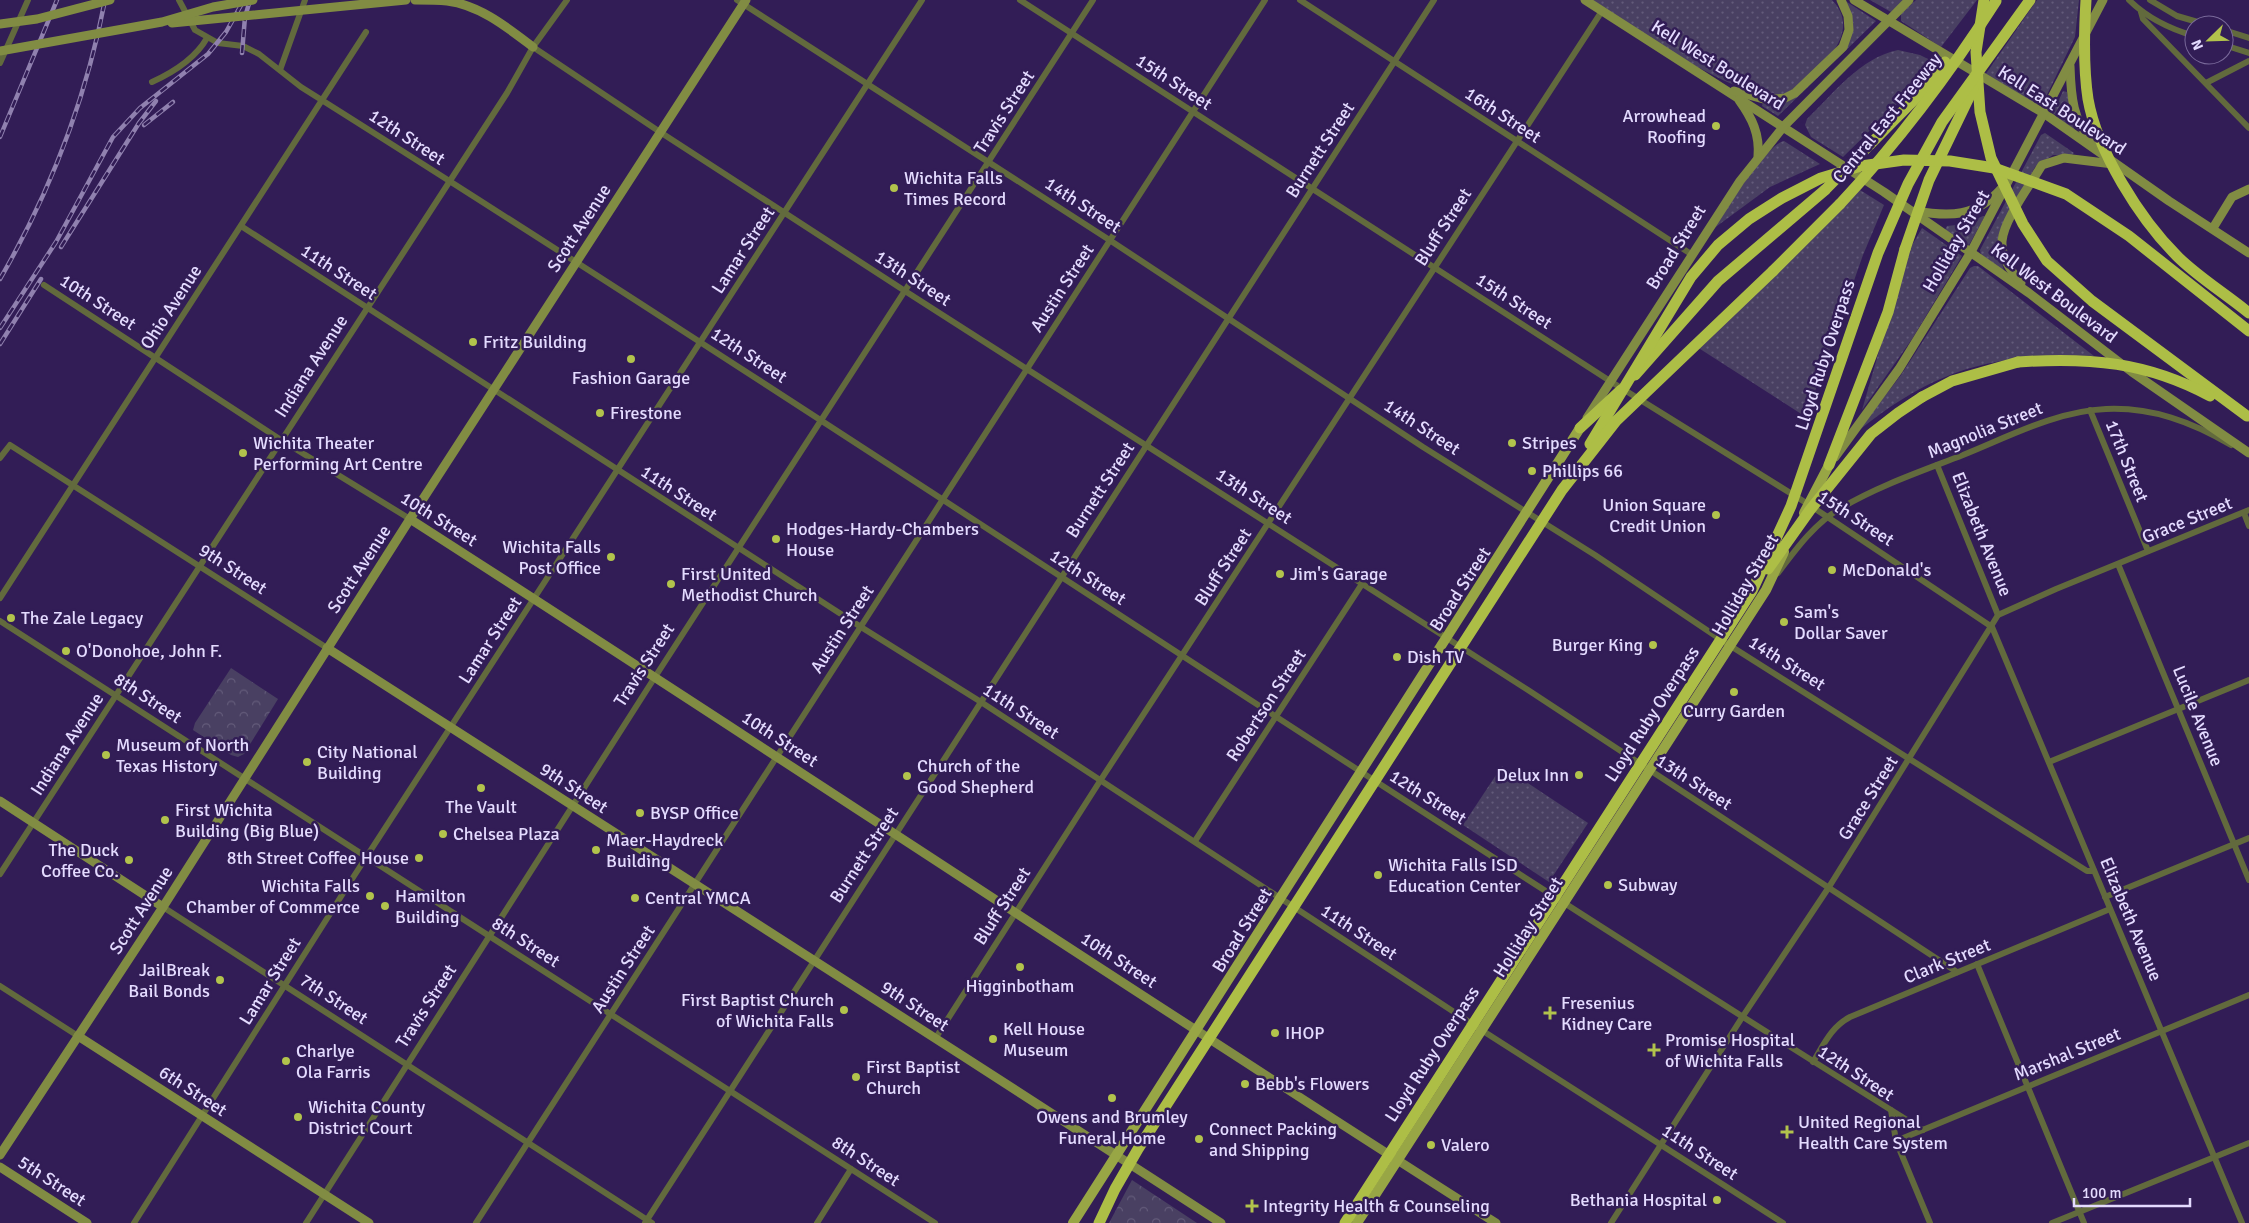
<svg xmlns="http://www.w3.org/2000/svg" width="2249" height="1223" font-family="Signika,sans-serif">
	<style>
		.grass { fill: url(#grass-dots) }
		.park { fill: url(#park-crowns) }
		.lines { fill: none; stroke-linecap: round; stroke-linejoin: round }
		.street { stroke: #626a3d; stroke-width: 6 }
		.secondary { stroke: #818c43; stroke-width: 9 }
		.primary { stroke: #98a645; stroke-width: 10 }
		.highway { stroke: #adbe46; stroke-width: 11 }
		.rail-casing { stroke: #9081af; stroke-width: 4.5 }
		.rail { stroke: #321d56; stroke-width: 2.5; stroke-dasharray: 8; stroke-linecap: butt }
		.secondary-bridge { stroke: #818c43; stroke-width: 9 }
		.highway-bridge { stroke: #adbe46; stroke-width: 11 }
		.poi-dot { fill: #b2c34c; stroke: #321d56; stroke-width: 2 }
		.labels { text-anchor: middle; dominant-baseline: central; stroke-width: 5; stroke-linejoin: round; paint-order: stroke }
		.street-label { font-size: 18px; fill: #e4dbff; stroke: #321d56 }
		.poi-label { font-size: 18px; fill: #e4dbff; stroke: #321d56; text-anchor: start }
	</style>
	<defs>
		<pattern id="grass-dots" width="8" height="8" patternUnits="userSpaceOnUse" patternTransform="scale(1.25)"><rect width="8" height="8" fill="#494062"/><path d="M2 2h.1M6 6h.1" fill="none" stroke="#635b7a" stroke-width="1.8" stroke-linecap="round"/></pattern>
		<pattern id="park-crowns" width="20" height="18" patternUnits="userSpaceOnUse" patternTransform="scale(1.25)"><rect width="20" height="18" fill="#494062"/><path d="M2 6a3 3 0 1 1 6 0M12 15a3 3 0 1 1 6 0" fill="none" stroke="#635b7a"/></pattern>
	</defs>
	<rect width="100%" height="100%" fill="#321d56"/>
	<!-- grass -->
	<g class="grass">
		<path d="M 1592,0 L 1832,0 C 1847,15 1846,33 1834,50 C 1822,62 1802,86 1786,93 C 1748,110 1627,23 1592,0 Z"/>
		<path d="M 1844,0 L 1876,21 L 1778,116 L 1762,106 L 1763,103 C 1801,108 1824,67 1847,43 Z"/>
		<polygon points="1870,0 1905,0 1891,12"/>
		<polygon points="1916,0 1977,0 1941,47 1901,21 1901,14"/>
		<polygon points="2037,0 2079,0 2075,37 2043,103 2035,107 1985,75"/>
		<path d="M 1898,50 L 1920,55 L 1932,61 L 1896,105 L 1843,157 L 1811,137 L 1805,125 L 1807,119 C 1834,93 1860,58 1898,50 Z"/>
		<polygon points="2063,91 2067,92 2076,127 2073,130 2053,113"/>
		<polygon points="2045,133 2074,153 2072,155 2053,155 2035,167 2001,229 1998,247 2004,271 1981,255 1980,250 2041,135"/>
		<path d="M 1784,141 L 1820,164 L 1770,187 L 1713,229 C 1724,212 1767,144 1784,141 Z"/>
		<polygon points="1860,190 1884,205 1863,255 1806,417 1697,347"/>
		<polygon points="1983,216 1985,216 1969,245 1945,230 1947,226 1965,224"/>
		<polygon points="1922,228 1962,256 1912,339 1862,410 1907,254"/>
		<path d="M 1974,266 L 1978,266 L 2094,356 C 1994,353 1936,368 1858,431 L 1901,375 L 1970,268 Z"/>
		<polygon points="1502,766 1588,823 1549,882 1463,825"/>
	</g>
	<!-- park -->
	<g class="park">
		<polygon points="231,668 278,699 244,754 238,757 231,755 193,730 195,723"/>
		<polygon points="1132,1180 1197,1223 1109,1223"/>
	</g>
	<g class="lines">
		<!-- street -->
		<g class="street">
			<path d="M 179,0 L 195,30 L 218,43 L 243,46 L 259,54 L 301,87 C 835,423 1356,776 1891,1110 L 1896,1141 L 1930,1223"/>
			<polyline points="737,0 1111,241 1423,447 1595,555 1729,645 2087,871 2094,871"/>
			<polyline points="1020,0 1610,381 1808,504 1992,627 2242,1223"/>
			<polyline points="1300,0 1691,254"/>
			<path d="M 2129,0 C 2147,18 2170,29 2194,36"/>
			<polyline points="2150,0 2177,16 2208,25"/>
			<polyline points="2141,12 2143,19 2249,128"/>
			<polyline points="2224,30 2249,38"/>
			<polyline points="2224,45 2249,53"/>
			<polyline points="533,47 660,132 905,291 1528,690 1957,972"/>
			<polyline points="0,63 28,0"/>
			<polyline points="280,70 305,0"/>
			<path d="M 152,82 C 174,72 195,59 207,38"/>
			<polyline points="2206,83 2249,61"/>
			<polyline points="241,226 861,627 981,702 1483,1031 1783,1223"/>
			<polyline points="44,285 281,440 410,519"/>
			<polyline points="2090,410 2148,551"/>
			<polyline points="0,458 10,445 327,648"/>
			<polyline points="1937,465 1998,615"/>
			<polyline points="2244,513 2249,526"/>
			<polyline points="2118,564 2249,880"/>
			<path d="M 1778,573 C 1796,549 1815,523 1841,508 C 1878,486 1922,471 1963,455 C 2008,437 2056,411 2106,409 C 2152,407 2192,422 2231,445"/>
			<polyline points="0,598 366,32"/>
			<polyline points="0,621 935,1223"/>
			<polyline points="2049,762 2249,680"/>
			<polyline points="1195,841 1362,584"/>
			<polyline points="0,874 507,93 533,47 567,0"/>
			<polyline points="2105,897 2249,838"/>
			<polyline points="163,907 652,1223"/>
			<polyline points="1977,964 2084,1223"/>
			<polyline points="0,986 78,1036"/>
			<polyline points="935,1039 1100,781 1602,11"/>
			<path d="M 1813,1062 C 1824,1044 1831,1027 1850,1017 L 2110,909"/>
			<polyline points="1891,1110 1923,1130"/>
			<polyline points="1896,1141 2249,995"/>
			<polyline points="134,1223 354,876 922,0"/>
			<polyline points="306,1223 655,677 1093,0"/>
			<polyline points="476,1223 1265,0"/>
			<polyline points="645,1223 1434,0"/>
			<polyline points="817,1223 851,1169"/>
			<polyline points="1611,1223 1743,1016 1829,887 1998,615 2056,589 2249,510"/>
			<polyline points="2052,1223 2249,1143"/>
		</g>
		<!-- secondary -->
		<g class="secondary">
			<path d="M 415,0 C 426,0 437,0 447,1 C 480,5 508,28 533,47"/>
			<polyline points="1585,0 1884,192 2029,293 2132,372 2249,453"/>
			<polyline points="1854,0 2045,114 2169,201 2249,253"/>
			<path d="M 2070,66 C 2071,99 2073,118 2092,145"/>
			<polyline points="1734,91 1767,100 1785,98 1795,93 1843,47 1849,30 1848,16 1841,0"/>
			<path d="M 1739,100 C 1752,118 1760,134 1758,157"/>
			<path d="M 1915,211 C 1950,217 1976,217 2001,189"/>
			<polyline points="2213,228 2232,197 2249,189"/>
			<path d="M 2021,283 C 2011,271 2001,258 2002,241 C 2004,219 2031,184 2042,165 L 2064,158 L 2113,164"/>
			<polyline points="1587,418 1740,181 1784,126 1909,0"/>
			<polyline points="1835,457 1899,369 1971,252 2103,0"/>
			<path d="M 410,519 C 773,752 1132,992 1496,1223"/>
			<path d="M 327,648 C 626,840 924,1030 1221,1223"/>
			<polyline points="0,801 163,907"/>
			<polyline points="78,1036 369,1223"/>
			<polyline points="0,1155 163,907 410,519 746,0"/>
			<polyline points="0,1167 87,1223"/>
		</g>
		<!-- primary -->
		<g class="primary">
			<polyline points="1804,513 1829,465"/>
			<polyline points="1073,1223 1580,428"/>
			<polyline points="1357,1223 1766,590 1784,552"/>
		</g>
		<!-- highway -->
		<g class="highway">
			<polyline points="1773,271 1840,204"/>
			<polyline points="1635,375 1718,281 1825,190"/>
			<polyline points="1922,397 1952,381 2018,362"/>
			<polyline points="1580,428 1621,390"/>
			<polyline points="1829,465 1888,312 1905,249"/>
		</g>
		<!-- rail casing -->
		<g class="rail-casing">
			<g id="rail">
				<polyline points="242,53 245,17 250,0"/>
				<polyline points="144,125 173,102"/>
				<polyline points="0,137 57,0"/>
				<polyline points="61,247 139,123 156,101"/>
				<path d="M 0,279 C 51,191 86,99 105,0"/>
				<polyline points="0,328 56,242 113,137 140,108 208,54 226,32 244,0"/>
				<polyline points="0,344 41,279"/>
			</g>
		</g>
		<!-- rail -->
		<use href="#rail" class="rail"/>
		<!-- secondary-bridge -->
		<g class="secondary-bridge">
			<polyline points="172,23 406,0"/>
			<polyline points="0,24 37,19 110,0"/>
			<polyline points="0,51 162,22 213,7 253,0"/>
		</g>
		<!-- highway-bridge -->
		<g class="highway-bridge">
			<polyline points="1984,0 1976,52 1980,112 1991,158 2023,224 2047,261 2092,301 2247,416"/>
			<path d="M 2086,0 C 2084,33 2083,66 2088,99 C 2097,151 2140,219 2177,256 C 2198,277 2226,294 2249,313"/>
			<polyline points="1825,190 1914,100 1945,62"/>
			<path d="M 1840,204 C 1898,142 1950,73 1996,1"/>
			<polyline points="1905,249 1929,180 1973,89"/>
			<path d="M 2018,362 C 2089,357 2147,362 2210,396"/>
			<polyline points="1590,444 1691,277 1718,245 1749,219 1782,198 1821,178 1861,166 1904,160 1950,161 1994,168 2066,194 2129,236 2249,331"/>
			<polyline points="1768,569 1810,510 1871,434 1898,413 1922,397"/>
			<polyline points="1099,1223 1115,1189 1138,1149 1562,490 1616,421 1773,271"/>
			<polyline points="1345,1223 1752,591 1791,506 1878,253 1908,184 1942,122 2030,0"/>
		</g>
	</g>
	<!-- markers -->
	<g class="poi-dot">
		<circle cx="1716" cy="126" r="5"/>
		<circle cx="894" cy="188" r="5"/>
		<circle cx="473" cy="342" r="5"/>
		<circle cx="631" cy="359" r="5"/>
		<circle cx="600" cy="413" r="5"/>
		<circle cx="1512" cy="443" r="5"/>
		<circle cx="243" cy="453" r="5"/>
		<circle cx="1532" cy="471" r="5"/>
		<circle cx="1716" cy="515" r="5"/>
		<circle cx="776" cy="539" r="5"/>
		<circle cx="611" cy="557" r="5"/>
		<circle cx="1832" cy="570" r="5"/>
		<circle cx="1280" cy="574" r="5"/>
		<circle cx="671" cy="584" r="5"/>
		<circle cx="11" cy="618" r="5"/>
		<circle cx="1784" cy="622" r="5"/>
		<circle cx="1653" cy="645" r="5"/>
		<circle cx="66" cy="651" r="5"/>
		<circle cx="1397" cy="657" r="5"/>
		<circle cx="1734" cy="692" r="5"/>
		<circle cx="106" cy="755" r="5"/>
		<circle cx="307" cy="762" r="5"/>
		<circle cx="1579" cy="775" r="5"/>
		<circle cx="907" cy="776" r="5"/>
		<circle cx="481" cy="788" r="5"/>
		<circle cx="640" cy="813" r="5"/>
		<circle cx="165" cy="820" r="5"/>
		<circle cx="443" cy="834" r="5"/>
		<circle cx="596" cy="850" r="5"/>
		<circle cx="419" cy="858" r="5"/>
		<circle cx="129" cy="860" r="5"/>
		<circle cx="1378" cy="875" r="5"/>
		<circle cx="1608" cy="885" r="5"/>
		<circle cx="370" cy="896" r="5"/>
		<circle cx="635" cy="898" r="5"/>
		<circle cx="385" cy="906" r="5"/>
		<circle cx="1020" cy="967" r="5"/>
		<circle cx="220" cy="980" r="5"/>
		<circle cx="844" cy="1010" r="5"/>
		<path d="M1547.5 1005.5h5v5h5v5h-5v5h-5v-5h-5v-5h5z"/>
		<circle cx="1275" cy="1033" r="5"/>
		<circle cx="993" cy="1039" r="5"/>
		<path d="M1651.5 1042.5h5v5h5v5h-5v5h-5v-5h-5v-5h5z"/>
		<circle cx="286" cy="1061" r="5"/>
		<circle cx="856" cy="1077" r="5"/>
		<circle cx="1245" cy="1084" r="5"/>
		<circle cx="1112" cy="1098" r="5"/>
		<circle cx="298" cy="1117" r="5"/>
		<path d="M1784.5 1124.5h5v5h5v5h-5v5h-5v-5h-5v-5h5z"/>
		<circle cx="1199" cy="1139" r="5"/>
		<circle cx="1431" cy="1145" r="5"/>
		<circle cx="1717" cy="1200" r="5"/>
		<path d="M1249.5 1198.5h5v5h5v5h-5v5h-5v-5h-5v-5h5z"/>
	</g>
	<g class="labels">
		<!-- street labels -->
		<g class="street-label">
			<text transform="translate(1718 65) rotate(32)">Kell West Boulevard</text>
			<text transform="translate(1174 82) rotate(33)">15th Street</text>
			<text transform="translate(2062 110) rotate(33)">Kell East Boulevard</text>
			<text transform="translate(1004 112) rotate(-57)">Travis Street</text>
			<text transform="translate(1503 115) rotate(33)">16th Street</text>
			<text transform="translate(1887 118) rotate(-51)">Central East Freeway</text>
			<text transform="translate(407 137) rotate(33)">12th Street</text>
			<text transform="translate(1320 150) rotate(-57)">Burnett Street</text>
			<text transform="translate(1083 205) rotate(33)">14th Street</text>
			<text transform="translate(1443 227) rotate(-57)">Bluff Street</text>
			<text transform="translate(579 228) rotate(-57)">Scott Avenue</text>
			<text transform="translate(1956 241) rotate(-60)">Holliday Street</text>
			<text transform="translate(1676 247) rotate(-58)">Broad Street</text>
			<text transform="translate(743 250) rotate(-57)">Lamar Street</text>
			<text transform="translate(339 272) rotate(33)">11th Street</text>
			<text transform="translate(913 278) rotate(33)">13th Street</text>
			<text transform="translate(1062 288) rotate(-57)">Austin Street</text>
			<text transform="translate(2054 293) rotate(37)">Kell West Boulevard</text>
			<text transform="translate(1514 301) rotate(33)">15th Street</text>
			<text transform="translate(98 302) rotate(33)">10th Street</text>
			<text transform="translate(171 307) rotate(-57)">Ohio Avenue</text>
			<text transform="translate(749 355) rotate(33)">12th Street</text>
			<text transform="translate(1825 355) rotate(-72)">Lloyd Ruby Overpass</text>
			<text transform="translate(311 366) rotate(-57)">Indiana Avenue</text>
			<text transform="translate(1422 427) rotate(33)">14th Street</text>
			<text transform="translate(1985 430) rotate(-22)">Magnolia Street</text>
			<text transform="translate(2127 461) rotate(68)">17th Street</text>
			<text transform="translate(1100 490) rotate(-57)">Burnett Street</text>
			<text transform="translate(679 493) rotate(33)">11th Street</text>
			<text transform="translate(1254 496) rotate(33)">13th Street</text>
			<text transform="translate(1856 518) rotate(33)">15th Street</text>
			<text transform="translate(439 519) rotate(32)">10th Street</text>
			<text transform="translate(2187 520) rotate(-22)">Grace Street</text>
			<text transform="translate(1982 534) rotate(68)">Elizabeth Avenue</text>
			<text transform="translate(1223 567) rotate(-57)">Bluff Street</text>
			<text transform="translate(233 569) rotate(33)">9th Street</text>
			<text transform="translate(359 569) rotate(-57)">Scott Avenue</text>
			<text transform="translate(1088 577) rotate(33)">12th Street</text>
			<text transform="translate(1745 585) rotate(-60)">Holliday Street</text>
			<text transform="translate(1460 589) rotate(-57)">Broad Street</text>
			<text transform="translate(842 629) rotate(-57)">Austin Street</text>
			<text transform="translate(490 640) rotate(-57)">Lamar Street</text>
			<text transform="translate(1787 663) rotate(32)">14th Street</text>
			<text transform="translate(644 665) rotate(-57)">Travis Street</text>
			<text transform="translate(148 698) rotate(33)">8th Street</text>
			<text transform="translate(1266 705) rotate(-57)">Robertson Street</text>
			<text transform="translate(1021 711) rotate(33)">11th Street</text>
			<text transform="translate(1652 714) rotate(-57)">Lloyd Ruby Overpass</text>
			<text transform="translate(2198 716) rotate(68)">Lucile Avenue</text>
			<text transform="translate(780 739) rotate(33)">10th Street</text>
			<text transform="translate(67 744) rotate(-57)">Indiana Avenue</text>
			<text transform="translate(1694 782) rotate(33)">13th Street</text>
			<text transform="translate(574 788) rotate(33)">9th Street</text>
			<text transform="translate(1428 797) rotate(32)">12th Street</text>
			<text transform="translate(1868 798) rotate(-58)">Grace Street</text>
			<text transform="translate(864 855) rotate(-57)">Burnett Street</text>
			<text transform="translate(1002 906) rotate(-57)">Bluff Street</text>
			<text transform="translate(141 910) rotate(-57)">Scott Avenue</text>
			<text transform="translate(2131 919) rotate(67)">Elizabeth Avenue</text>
			<text transform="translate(1528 927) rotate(-58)">Holliday Street</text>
			<text transform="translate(1242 930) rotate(-58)">Broad Street</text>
			<text transform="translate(1359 932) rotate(33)">11th Street</text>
			<text transform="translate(526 942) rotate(33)">8th Street</text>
			<text transform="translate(1119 960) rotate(33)">10th Street</text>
			<text transform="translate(1947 961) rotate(-22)">Clark Street</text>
			<text transform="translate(623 969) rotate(-57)">Austin Street</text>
			<text transform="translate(270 981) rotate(-58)">Lamar Street</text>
			<text transform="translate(334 999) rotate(33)">7th Street</text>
			<text transform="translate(426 1006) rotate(-57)">Travis Street</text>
			<text transform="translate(915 1006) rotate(33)">9th Street</text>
			<text transform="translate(1432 1054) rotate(-57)">Lloyd Ruby Overpass</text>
			<text transform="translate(2067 1054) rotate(-22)">Marshal Street</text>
			<text transform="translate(1856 1073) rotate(33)">12th Street</text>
			<text transform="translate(193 1091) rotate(33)">6th Street</text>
			<text transform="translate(1700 1152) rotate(33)">11th Street</text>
			<text transform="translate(866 1161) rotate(33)">8th Street</text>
			<text transform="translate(52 1181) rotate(33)">5th Street</text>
		</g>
		<!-- poi labels -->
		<g class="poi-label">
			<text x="1706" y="116" text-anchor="end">Arrowhead<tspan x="1706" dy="21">Roofing</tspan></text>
			<text x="904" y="178">Wichita Falls<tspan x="904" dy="21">Times Record</tspan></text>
			<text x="483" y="342">Fritz Building</text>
			<text x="631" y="378" text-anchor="middle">Fashion Garage</text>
			<text x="610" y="413">Firestone</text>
			<text x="253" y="443">Wichita Theater<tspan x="253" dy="21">Performing Art Centre</tspan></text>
			<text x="1522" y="443">Stripes</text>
			<text x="1542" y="471">Phillips 66</text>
			<text x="1706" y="505" text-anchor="end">Union Square<tspan x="1706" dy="21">Credit Union</tspan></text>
			<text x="786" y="529">Hodges-Hardy-Chambers<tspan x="786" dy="21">House</tspan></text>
			<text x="601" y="547" text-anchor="end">Wichita Falls<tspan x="601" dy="21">Post Office</tspan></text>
			<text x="1842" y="570">McDonald's</text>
			<text x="681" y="574">First United<tspan x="681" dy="21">Methodist Church</tspan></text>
			<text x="1290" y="574">Jim's Garage</text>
			<text x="1794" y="612">Sam's<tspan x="1794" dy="21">Dollar Saver</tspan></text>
			<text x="21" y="618">The Zale Legacy</text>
			<text x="1643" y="645" text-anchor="end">Burger King</text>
			<text x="76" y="651">O'Donohoe, John F.</text>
			<text x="1407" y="657">Dish TV</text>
			<text x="1734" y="711" text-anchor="middle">Curry Garden</text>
			<text x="116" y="745">Museum of North<tspan x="116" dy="21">Texas History</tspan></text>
			<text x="317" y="752">City National<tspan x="317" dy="21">Building</tspan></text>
			<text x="917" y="766">Church of the<tspan x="917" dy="21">Good Shepherd</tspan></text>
			<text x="1569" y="775" text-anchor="end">Delux Inn</text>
			<text x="481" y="807" text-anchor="middle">The Vault</text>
			<text x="175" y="810">First Wichita<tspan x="175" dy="21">Building (Big Blue)</tspan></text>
			<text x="650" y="813">BYSP Office</text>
			<text x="453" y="834">Chelsea Plaza</text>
			<text x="606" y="840">Maer-Haydreck<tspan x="606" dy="21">Building</tspan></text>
			<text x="119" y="850" text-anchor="end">The Duck<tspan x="119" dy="21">Coffee Co.</tspan></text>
			<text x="409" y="858" text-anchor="end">8th Street Coffee House</text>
			<text x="1388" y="865">Wichita Falls ISD<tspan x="1388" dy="21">Education Center</tspan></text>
			<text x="1618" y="885">Subway</text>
			<text x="360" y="886" text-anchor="end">Wichita Falls<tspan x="360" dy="21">Chamber of Commerce</tspan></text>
			<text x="395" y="896">Hamilton<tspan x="395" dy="21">Building</tspan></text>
			<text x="645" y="898">Central YMCA</text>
			<text x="210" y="970" text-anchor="end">JailBreak<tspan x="210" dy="21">Bail Bonds</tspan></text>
			<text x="1020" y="986" text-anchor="middle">Higginbotham</text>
			<text x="834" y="1000" text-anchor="end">First Baptist Church<tspan x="834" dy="21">of Wichita Falls</tspan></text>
			<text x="1561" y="1003">Fresenius<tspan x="1561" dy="21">Kidney Care</tspan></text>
			<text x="1003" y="1029">Kell House<tspan x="1003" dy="21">Museum</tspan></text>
			<text x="1285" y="1033">IHOP</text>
			<text x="1665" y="1040">Promise Hospital<tspan x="1665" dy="21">of Wichita Falls</tspan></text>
			<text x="296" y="1051">Charlye<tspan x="296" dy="21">Ola Farris</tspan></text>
			<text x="866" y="1067">First Baptist<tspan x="866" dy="21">Church</tspan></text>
			<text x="1255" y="1084">Bebb's Flowers</text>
			<text x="308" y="1107">Wichita County<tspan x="308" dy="21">District Court</tspan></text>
			<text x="1112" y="1117" text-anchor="middle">Owens and Brumley<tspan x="1112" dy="21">Funeral Home</tspan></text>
			<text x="1798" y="1122">United Regional<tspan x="1798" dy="21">Health Care System</tspan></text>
			<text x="1209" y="1129">Connect Packing<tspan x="1209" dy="21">and Shipping</tspan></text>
			<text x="1441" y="1145">Valero</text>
			<text x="1707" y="1200" text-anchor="end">Bethania Hospital</text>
			<text x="1263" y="1206">Integrity Health &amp; Counseling</text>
		</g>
	</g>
	<!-- north arrow -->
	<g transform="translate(2209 40) rotate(247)"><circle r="24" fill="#321d56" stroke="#79699a"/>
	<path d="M0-4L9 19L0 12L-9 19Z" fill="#b2c34c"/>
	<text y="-8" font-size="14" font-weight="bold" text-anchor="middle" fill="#e4dbff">N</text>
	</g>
	<!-- scale -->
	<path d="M2074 1198v8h116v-8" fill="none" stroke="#e4dbff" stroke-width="2.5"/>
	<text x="2082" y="1198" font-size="15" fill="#e4dbff" stroke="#321d56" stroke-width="4" paint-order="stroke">100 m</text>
</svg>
